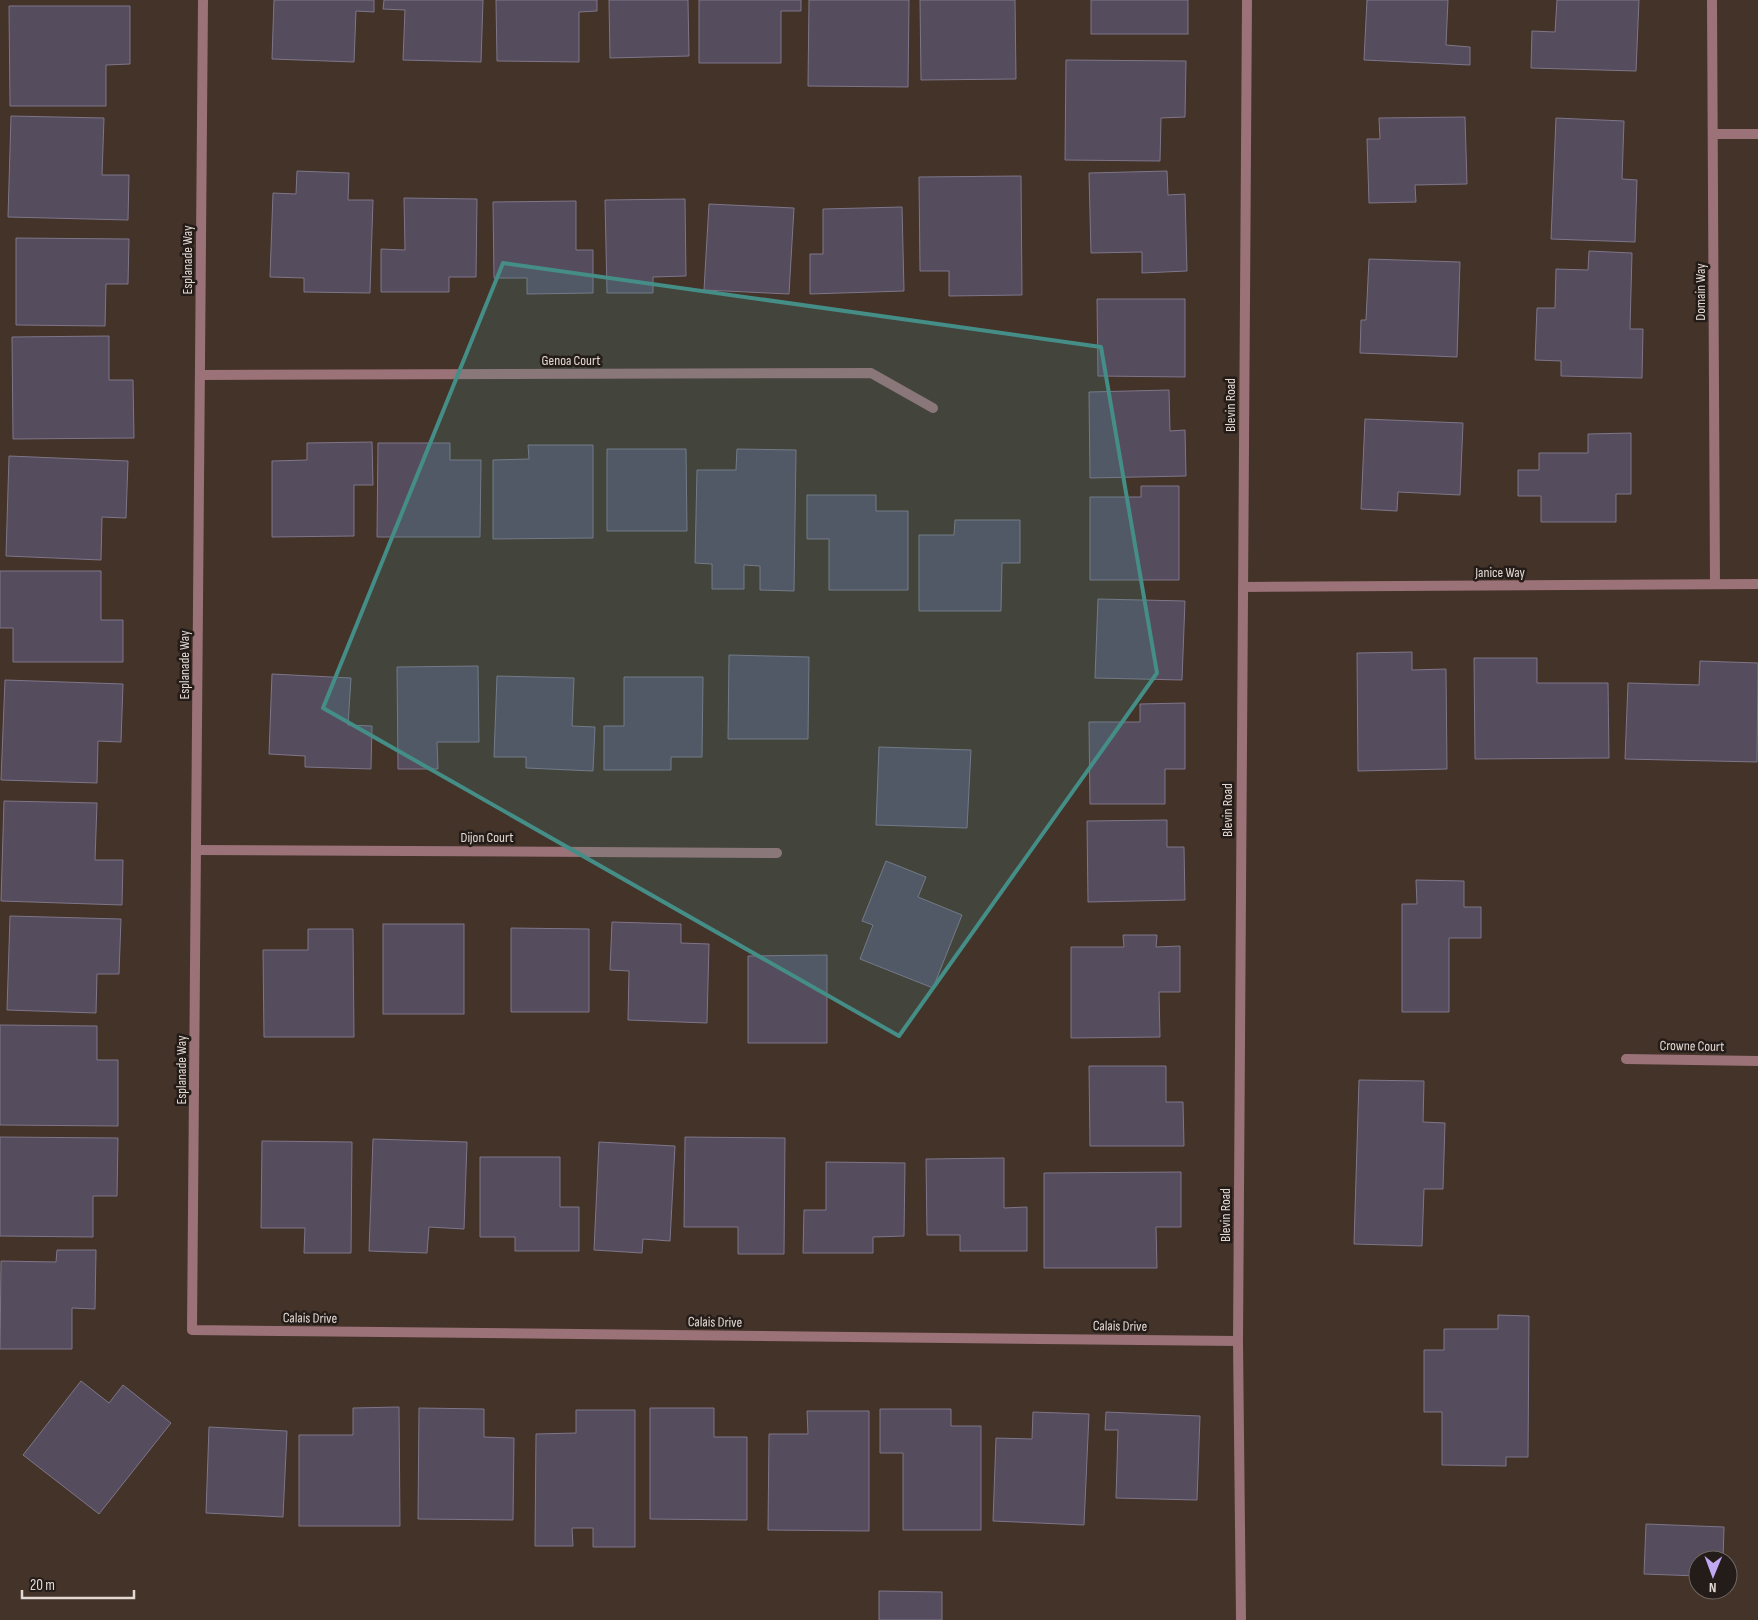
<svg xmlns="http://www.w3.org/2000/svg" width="1758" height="1620" font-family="'Sofia Sans Condensed',sans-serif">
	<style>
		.building { fill: #554d5e; stroke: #7e7689 }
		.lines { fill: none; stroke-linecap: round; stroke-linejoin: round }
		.minor { stroke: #9a7277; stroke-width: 10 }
		.tertiary { stroke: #9a7277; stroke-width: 10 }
		.marked { fill: #448e87; fill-opacity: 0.2; stroke: #448e87; stroke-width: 4; stroke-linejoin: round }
		.labels { text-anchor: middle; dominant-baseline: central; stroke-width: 5; stroke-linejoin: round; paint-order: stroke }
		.street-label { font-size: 14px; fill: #e3d8d2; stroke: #241c18 }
	</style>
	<rect width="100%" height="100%" fill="#433329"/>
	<!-- building -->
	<g class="building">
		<polygon points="274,0 374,0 374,12 356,11 354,62 272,59"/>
		<polygon points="384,0 483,0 481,62 403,60 405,10 383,9"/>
		<polygon points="496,0 597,0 597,11 579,12 579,62 497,61"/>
		<polygon points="609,0 688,0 689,56 610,58"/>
		<polygon points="699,0 801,0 801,11 781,11 781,63 699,63"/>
		<polygon points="809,0 909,0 908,87 808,86"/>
		<polygon points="920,0 1015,0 1016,79 921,80"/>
		<rect x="1091" y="0" width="97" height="34"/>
		<polygon points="1367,0 1448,0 1446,45 1470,47 1470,65 1364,60"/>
		<polygon points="1557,0 1639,0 1636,71 1531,68 1532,31 1555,32"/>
		<polygon points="9,6 130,6 130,64 106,65 106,106 10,106"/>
		<polygon points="1066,60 1186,61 1185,117 1161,118 1160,161 1065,160"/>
		<polygon points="11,116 104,118 102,175 129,175 128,220 8,217"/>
		<polygon points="1465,117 1467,184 1415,185 1416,202 1369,203 1367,139 1380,139 1379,118"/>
		<polygon points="1556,118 1624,121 1622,179 1637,180 1635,242 1551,239"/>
		<polygon points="297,171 349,173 348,200 373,200 370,293 304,292 304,278 270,277 273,193 296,194"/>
		<polygon points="1167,171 1168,195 1185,194 1187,271 1142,273 1142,252 1091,253 1089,173"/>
		<polygon points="1021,176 1022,295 949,296 949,271 920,271 919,177"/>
		<polygon points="404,198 477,199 476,277 449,277 449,292 381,292 381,249 405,250"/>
		<polygon points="685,199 686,276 653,277 653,293 607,293 605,200"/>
		<polygon points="576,201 576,250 593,250 593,293 527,294 527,278 494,278 493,202"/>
		<polygon points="709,204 794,208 789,294 704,290"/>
		<polygon points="902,207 904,291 810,294 810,254 823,254 823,209"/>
		<polygon points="16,238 129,239 128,284 106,284 105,326 16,325"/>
		<polygon points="1589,251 1632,253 1630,329 1643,329 1642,378 1561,376 1561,361 1535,360 1537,308 1555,308 1556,269 1588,270"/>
		<polygon points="1369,259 1460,262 1457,357 1360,353 1361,320 1366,320"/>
		<polygon points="1097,299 1185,299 1185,377 1098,376"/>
		<polygon points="109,336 109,380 133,380 134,438 13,439 12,337"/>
		<polygon points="1169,390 1170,431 1185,430 1186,476 1090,478 1089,392"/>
		<polygon points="1365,419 1463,423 1460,495 1398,492 1397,511 1361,509"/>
		<polygon points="1631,433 1631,494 1616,494 1616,522 1541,522 1541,496 1518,496 1518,470 1539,470 1539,453 1588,453 1588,434"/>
		<polygon points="372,442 373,485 354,485 354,536 272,537 272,461 307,460 307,443"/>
		<polygon points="378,443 450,443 450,460 481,460 480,537 377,537"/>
		<polygon points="528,445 593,445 593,538 493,539 493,460 529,459"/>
		<polygon points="607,449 686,449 687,531 607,531"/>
		<polygon points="737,449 796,450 794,591 760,590 760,566 744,565 744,589 712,589 712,564 695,563 697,470 736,470"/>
		<polygon points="9,456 128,461 126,518 102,517 101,560 6,556"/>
		<polygon points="1141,486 1179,486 1179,580 1090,580 1090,497 1141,497"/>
		<polygon points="807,495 876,495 876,511 908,511 908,590 829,590 829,539 807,539"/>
		<polygon points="955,520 1020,520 1020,563 1002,563 1001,611 919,611 919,535 954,535"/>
		<polygon points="0,571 101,571 101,620 123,620 123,662 13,662 13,628 0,628"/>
		<polygon points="1098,599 1185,601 1182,680 1095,678"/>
		<polygon points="1412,652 1412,670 1446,669 1447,769 1358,771 1357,653"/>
		<polygon points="729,655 809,657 808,739 728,739"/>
		<polygon points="1474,658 1537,658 1537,683 1608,683 1609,758 1475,759"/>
		<polygon points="1700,661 1758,663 1757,762 1625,759 1628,683 1699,685"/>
		<polygon points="478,666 479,742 437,742 438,769 398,769 397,667"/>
		<polygon points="272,674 351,678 348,725 372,726 371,769 305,767 305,756 269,754"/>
		<polygon points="497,676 574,678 572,726 595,727 593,771 526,768 526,757 494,757"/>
		<polygon points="624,677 703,677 702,757 671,757 671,770 604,770 604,726 624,726"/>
		<polygon points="5,680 123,684 121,742 98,741 97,783 1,780"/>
		<polygon points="1185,703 1185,769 1165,769 1165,804 1090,804 1089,722 1140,722 1140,704"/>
		<polygon points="879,747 971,750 967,828 876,825"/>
		<polygon points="4,801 97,803 95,860 123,860 122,905 1,901"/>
		<polygon points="1167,820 1167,847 1184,847 1185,900 1088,902 1087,821"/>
		<polygon points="886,861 926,877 918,897 962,915 933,988 860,959 873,925 862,921"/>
		<polygon points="1416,880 1464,881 1464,907 1481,907 1481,938 1449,938 1449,1012 1402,1012 1402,904 1417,904"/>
		<polygon points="10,916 121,919 119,974 97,974 96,1013 7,1010"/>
		<polygon points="612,922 681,924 681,943 709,944 707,1023 628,1020 629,971 610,970"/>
		<rect x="383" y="924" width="81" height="90"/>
		<polygon points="511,928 589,929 589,1012 511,1012"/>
		<polygon points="308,929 353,929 354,1037 264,1037 263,950 308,950"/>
		<polygon points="1123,935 1157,935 1156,947 1180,946 1180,992 1159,992 1160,1037 1071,1038 1071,947 1124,947"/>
		<polygon points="827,955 827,1043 748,1043 748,956"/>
		<polygon points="0,1025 97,1026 97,1060 118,1060 118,1126 0,1125"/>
		<polygon points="1089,1066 1166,1066 1166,1102 1183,1102 1184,1146 1090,1146"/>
		<polygon points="1359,1080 1424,1081 1423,1122 1445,1123 1443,1189 1424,1189 1422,1246 1354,1244"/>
		<polygon points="0,1137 118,1138 117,1196 93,1196 93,1237 0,1236"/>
		<polygon points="685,1137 785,1138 784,1254 738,1254 738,1227 684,1227"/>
		<polygon points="373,1139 467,1142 464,1229 429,1227 427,1253 369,1251"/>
		<polygon points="262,1141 352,1142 351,1253 304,1253 305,1228 261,1228"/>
		<polygon points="599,1142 675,1146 670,1241 643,1239 642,1253 594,1250"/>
		<polygon points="480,1157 560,1157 560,1207 579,1207 579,1251 515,1251 515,1237 480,1237"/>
		<polygon points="1004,1158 1004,1208 1027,1207 1027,1251 960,1251 960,1235 927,1235 926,1159"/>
		<polygon points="826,1162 905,1163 904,1236 873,1237 873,1253 803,1253 804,1210 826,1210"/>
		<polygon points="1181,1172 1181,1227 1156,1227 1157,1268 1044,1268 1044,1173"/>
		<polygon points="57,1250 96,1250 95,1309 72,1308 72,1349 0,1349 1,1261 56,1262"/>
		<polygon points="1498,1315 1529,1316 1528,1457 1506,1457 1506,1466 1442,1465 1442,1412 1424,1412 1424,1350 1444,1350 1444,1329 1498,1329"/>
		<polygon points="81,1381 109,1403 123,1385 171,1423 99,1514 23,1455"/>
		<polygon points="399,1407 400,1526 299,1526 299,1435 353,1435 353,1408"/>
		<polygon points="419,1408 484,1409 484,1437 514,1438 513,1520 418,1519"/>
		<polygon points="650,1408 714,1408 714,1437 747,1437 747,1520 650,1519"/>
		<polygon points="880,1409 951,1409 951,1426 981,1426 981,1530 903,1530 903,1453 880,1453"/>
		<polygon points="576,1410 635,1410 635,1547 593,1547 593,1528 572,1528 573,1546 535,1546 536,1434 576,1433"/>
		<polygon points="807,1411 869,1411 869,1531 768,1530 769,1434 808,1434"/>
		<polygon points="1033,1412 1089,1414 1084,1525 993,1521 996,1438 1032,1439"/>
		<polygon points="1106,1412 1200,1416 1197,1500 1116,1498 1118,1430 1105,1430"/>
		<polygon points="209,1427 287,1431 283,1517 206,1513"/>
		<polygon points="1646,1524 1724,1527 1723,1560 1698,1560 1698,1576 1644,1574"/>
		<polygon points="879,1591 942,1592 942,1620 879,1620"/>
	</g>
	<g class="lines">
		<!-- minor -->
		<g class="minor">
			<polyline points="203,0 192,1330 1238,1341"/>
			<polyline points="1712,0 1715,584"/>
			<polyline points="1713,134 1758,134"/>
			<polyline points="200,375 871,373 933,408"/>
			<polyline points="1243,587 1758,584"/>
			<polyline points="196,850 777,853"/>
			<polyline points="1626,1059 1758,1061"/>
		</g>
		<!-- tertiary -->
		<polyline class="tertiary" points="1241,1620 1238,1341 1247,0"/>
	</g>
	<!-- marked area -->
	<path class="marked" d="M 503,263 L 1101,347 L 1157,673 L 899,1036 L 323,708 Z"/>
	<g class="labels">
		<!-- street labels -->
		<g class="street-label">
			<text transform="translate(187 260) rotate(-90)">Esplanade Way</text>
			<text transform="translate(1700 292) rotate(-90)">Domain Way</text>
			<text x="571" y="360">Genoa Court</text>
			<text transform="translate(1230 405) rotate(-90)">Blevin Road</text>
			<text x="1500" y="572">Janice Way</text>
			<text transform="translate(184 665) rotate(-90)">Esplanade Way</text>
			<text transform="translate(1227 810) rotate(-90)">Blevin Road</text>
			<text x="487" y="837">Dijon Court</text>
			<text transform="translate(1692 1046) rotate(1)">Crowne Court</text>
			<text transform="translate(181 1070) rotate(-90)">Esplanade Way</text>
			<text transform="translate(1225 1215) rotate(-90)">Blevin Road</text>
			<text transform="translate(310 1318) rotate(1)">Calais Drive</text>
			<text transform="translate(715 1322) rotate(1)">Calais Drive</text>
			<text transform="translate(1120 1326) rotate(1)">Calais Drive</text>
		</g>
	</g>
	<!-- north arrow -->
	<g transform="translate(1713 1575) rotate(181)"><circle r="24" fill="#241c18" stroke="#706762"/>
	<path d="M0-4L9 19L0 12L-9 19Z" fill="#c1a8f3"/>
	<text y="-8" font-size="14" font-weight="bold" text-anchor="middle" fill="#e3d8d2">N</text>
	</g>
	<!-- scale -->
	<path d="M22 1590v8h112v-8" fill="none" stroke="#e3d8d2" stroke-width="2.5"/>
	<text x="30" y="1590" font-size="15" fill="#e3d8d2" stroke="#241c18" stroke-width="4" paint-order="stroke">20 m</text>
</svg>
